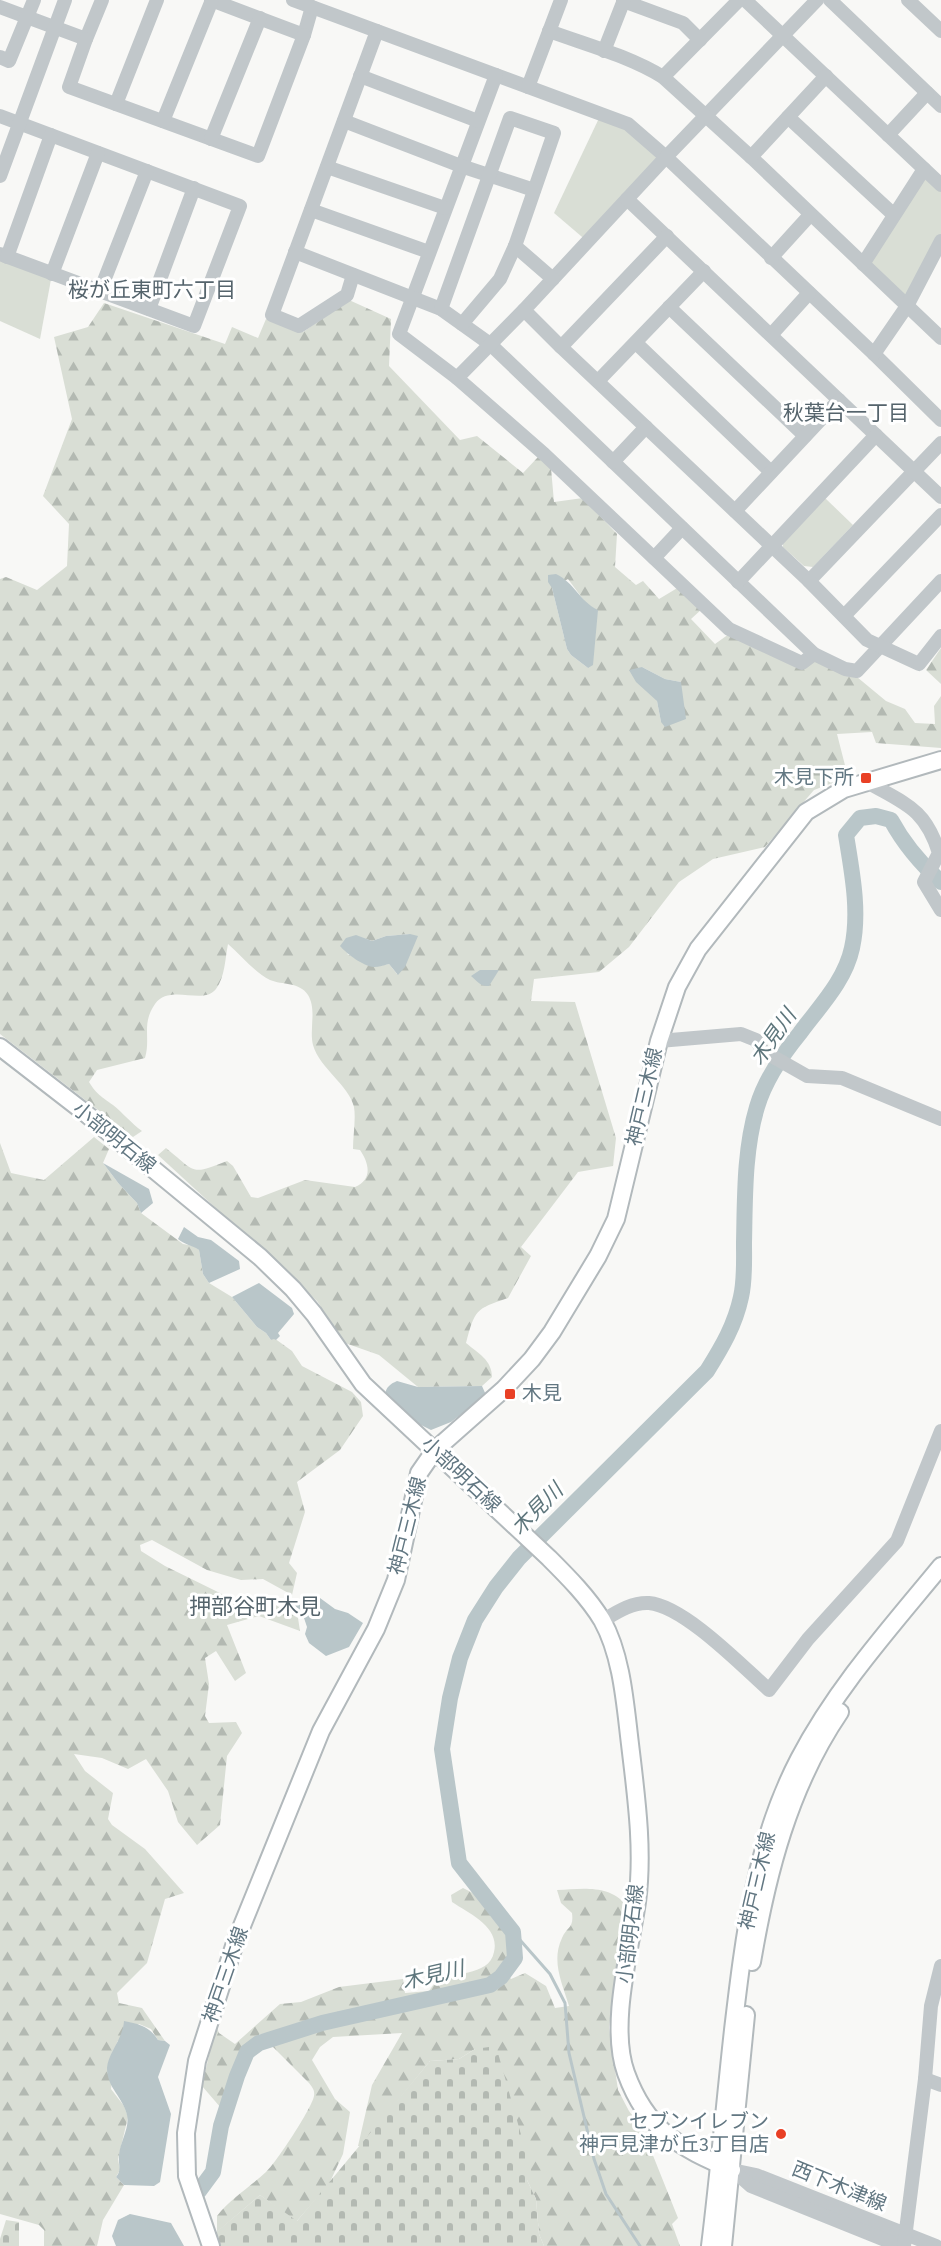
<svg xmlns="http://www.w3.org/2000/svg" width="941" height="2246" font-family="'Source Sans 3','Noto Sans JP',sans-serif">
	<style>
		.forest { fill: url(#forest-firs); fill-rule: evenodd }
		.cemetery { fill: url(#cemetery-stones) }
		.park { fill: #d9ded5 }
		.water { fill: #b9c6c9 }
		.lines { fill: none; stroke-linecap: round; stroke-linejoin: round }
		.stream { stroke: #b9c6c9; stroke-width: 3 }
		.river { stroke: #b9c6c9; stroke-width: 16 }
		.major-casing { stroke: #b2b9bc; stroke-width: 20 }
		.minor { stroke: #c1c7ca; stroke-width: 14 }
		.major { stroke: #fff; stroke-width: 16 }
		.poi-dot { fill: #e94025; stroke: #fff; stroke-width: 2 }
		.labels { text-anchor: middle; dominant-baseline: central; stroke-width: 6; stroke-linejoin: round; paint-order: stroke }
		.poi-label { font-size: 20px; fill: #627782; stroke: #fff; text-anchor: end }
		.street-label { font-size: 20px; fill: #627782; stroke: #fff }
		.neighbourhood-label { font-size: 21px; fill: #55646c; stroke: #fff }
		.water-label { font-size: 21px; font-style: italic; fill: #5e767c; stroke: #fff }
		.quarter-label { font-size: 22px; fill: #55646c; stroke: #fff }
	</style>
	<defs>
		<pattern id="forest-firs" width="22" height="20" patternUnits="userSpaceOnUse" patternTransform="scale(1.5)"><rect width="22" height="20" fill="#d9ded5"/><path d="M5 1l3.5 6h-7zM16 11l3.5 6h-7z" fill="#b3b9b2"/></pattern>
		<pattern id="cemetery-stones" width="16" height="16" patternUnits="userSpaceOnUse" patternTransform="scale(1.5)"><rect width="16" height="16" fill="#d9ded5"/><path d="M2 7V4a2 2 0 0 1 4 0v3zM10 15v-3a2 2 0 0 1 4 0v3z" fill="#b3b9b2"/></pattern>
	</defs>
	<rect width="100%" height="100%" fill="#f8f8f6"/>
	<!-- forest -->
	<g class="forest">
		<path d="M 349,300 L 391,319 L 389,366 L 460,440 L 477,436 L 523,473 L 538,457 L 551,468 L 554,502 L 583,498 L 617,534 L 615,567 L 636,585 L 643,581 L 659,599 L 679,587 L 702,609 L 691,619 L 715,644 L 729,634 L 816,660 L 857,677 L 886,701 L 905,709 L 915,723 L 935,724 L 934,706 L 941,696 L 941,748 L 876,743 L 872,732 L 837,734 L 848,777 L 814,790 L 765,847 L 713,859 L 679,882 L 629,947 L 599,972 L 534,979 L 531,1001 L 575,1002 L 616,1138 L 613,1166 L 578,1172 L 521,1247 L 531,1256 L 508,1298 C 475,1309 475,1310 466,1343 C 478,1353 492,1360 492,1377 L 482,1386 L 418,1387 L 379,1355 L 345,1343 L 317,1301 L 158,1155 L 166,1148 C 196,1172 190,1176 227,1161 L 233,1166 L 251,1197 L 258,1198 L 305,1180 L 355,1187 C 373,1180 369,1163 360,1150 L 353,1149 C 353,1136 356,1119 354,1107 C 349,1085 320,1069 313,1045 C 309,1029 317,1010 308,995 C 300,982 282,985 270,980 C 254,972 241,955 228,944 C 225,959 225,977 216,989 C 203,1006 170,983 155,1004 C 141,1024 151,1038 145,1058 L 97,1070 L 89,1082 C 97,1095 101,1096 113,1105 C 123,1113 131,1123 142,1131 L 133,1137 L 0,1034 L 0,579 L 6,577 L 37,590 L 67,566 L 69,524 L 43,496 L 72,419 L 54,337 L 88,327 L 104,303 L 225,344 L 232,327 L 258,338 L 266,319 L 303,332 ZM 568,579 L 588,606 L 588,668 L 571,655 L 567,649 L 552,588 ZM 642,667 L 665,679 L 681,682 L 661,722 L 657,701 ZM 410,934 L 397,974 L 389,964 C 367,969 366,962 347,954 L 366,939 L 372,941 L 386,936 Z"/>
		<polygon points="941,648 941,684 926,670"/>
		<polygon points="94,1137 109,1149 103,1163 119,1184 137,1203 141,1213 183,1244 194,1246 199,1250 203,1274 209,1283 232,1297 257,1327 266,1333 271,1340 274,1338 292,1351 302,1366 352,1392 361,1402 363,1416 340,1450 297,1482 305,1512 289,1563 297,1573 292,1595 263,1579 241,1580 207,1570 152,1540 140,1545 141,1551 165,1566 226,1596 272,1603 298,1618 300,1631 259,1616 227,1625 246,1673 235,1681 216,1651 205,1658 209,1684 205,1716 209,1723 236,1722 242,1733 227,1756 220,1825 197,1845 178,1822 168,1791 146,1759 128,1769 102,1758 74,1754 85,1771 113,1793 108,1819 112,1825 145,1849 184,1893 165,1899 147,1963 117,1993 119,2003 142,2008 165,2041 158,2040 151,2029 139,2024 124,2034 117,2042 111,2089 124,2106 128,2117 118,2159 120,2170 116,2177 124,2185 103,2220 97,2246 44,2246 44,2230 39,2225 0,2214 0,1143 11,1173 44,1180"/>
		<path d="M 463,1888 L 475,1894 L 507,1933 L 511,1954 L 503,1967 L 511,1979 L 525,1973 L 546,1986 L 555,2008 L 569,2006 C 562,1983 551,1961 562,1938 C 567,1926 574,1929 572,1913 L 561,1903 L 557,1890 C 581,1889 609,1884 626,1905 L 609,2028 L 618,2090 L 629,2111 L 642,2128 L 678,2218 L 672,2224 L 680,2246 L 544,2246 L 539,2234 L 536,2199 L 527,2180 L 475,2049 L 459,2059 L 430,2061 L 361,2146 L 358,2146 L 372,2085 L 402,2033 L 333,2037 L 320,2047 L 312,2060 L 335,2099 L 350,2112 L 343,2154 L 329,2184 L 296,2222 L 260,2195 L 217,2232 L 217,2216 C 231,2198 250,2187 266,2172 C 276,2163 312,2108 314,2096 C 315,2090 312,2087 309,2083 L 260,2034 L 242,2050 L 221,2108 L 202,2086 L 216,2025 L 219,2033 L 235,2044 L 280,2004 L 301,2002 L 339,1987 L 403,1979 L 405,1993 L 429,1991 C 431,1988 433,1985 435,1983 C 450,1970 489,1978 494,1952 C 500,1927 470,1914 452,1902 L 451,1895 Z"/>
	</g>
	<!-- cemetery -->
	<g class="cemetery">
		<polygon points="496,2046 531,2170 527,2180 536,2199 539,2234 544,2246 218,2246 214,2234 260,2195 297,2221 430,2061 459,2059 475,2049"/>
		<polygon points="6,2220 19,2222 19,2246 0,2246 0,2239"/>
	</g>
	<!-- park -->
	<g class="park">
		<polygon points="601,114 666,157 588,242 554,213"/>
		<polygon points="924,169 941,185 941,241 907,306 863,264"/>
		<polygon points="0,254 52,274 40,339 0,321"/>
		<polygon points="825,498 853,525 813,567 804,566 783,547 783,541"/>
	</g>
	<!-- water -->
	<g class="water">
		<path d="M 556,574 C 575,583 579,601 598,610 L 593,665 L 588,668 L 571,655 L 567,649 L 552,588 L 548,582 L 548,575 Z"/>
		<polygon points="642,667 665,679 681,682 686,719 665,727 661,722 657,701 636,682 629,670"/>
		<path d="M 410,934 L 418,936 L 405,967 L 398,975 L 389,964 C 384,965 379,967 374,967 C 363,966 347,954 340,946 L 346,938 L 356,935 L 372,941 L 386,936 Z"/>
		<path d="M 480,970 L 499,970 L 489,986 C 481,987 477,981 471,976 Z"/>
		<polygon points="103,1163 149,1189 153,1203 141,1213 137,1203 119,1184"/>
		<path d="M 184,1227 L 198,1237 L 211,1240 L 239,1261 L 240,1269 L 209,1283 L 203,1274 L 199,1250 C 192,1245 185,1245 178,1239 Z"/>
		<polygon points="259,1283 292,1308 294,1314 278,1333 280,1336 276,1340 274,1339 271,1340 266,1333 257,1327 232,1297"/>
		<path d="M 397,1381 L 418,1387 L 482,1386 L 486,1395 L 451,1422 L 431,1430 L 415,1422 L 385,1395 C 386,1387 390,1384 397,1381 Z"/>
		<polygon points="309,1598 320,1598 335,1609 348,1613 363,1623 349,1647 326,1656 309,1643 305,1634 307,1627 304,1618 291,1612 284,1604 287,1601 303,1602"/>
		<path d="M 124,2021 C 140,2024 150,2027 158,2040 L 165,2041 L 170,2045 L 158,2077 L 171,2114 L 160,2182 L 154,2186 L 124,2185 L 116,2177 C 122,2171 118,2164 119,2155 C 120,2142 130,2128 127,2115 C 123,2097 107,2088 107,2068 C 108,2053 123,2039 124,2021 Z"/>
		<polygon points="130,2214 171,2223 184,2246 116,2246 112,2236 118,2220"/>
	</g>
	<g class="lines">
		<!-- stream -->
		<polyline class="stream" points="513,1932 550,1974 565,2003 569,2053 594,2159 606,2194 640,2246"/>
		<!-- river -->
		<path class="river" d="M 199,2191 L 213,2172 L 221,2126 L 237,2076 L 247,2052 L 259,2043 L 322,2023 L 490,1985 L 501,1977 L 515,1958 L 513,1932 L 459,1863 L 442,1749 L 450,1698 L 460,1658 L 475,1620 L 496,1587 L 519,1558 L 707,1371 C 722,1347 735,1325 741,1297 C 745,1280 744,1260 744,1243 C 745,1199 744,1150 757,1107 C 765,1080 782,1055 800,1033 C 819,1007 845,981 852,948 C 860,912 852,872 846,835 L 860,818 L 876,816 L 891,820 C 904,844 921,864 941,882"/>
		<!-- major casing -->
		<g class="major-casing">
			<g id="major">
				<path d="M 0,1047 L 84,1112 L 260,1257 L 293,1289 L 314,1314 L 363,1384 L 549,1558 C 568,1577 588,1597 602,1620 C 622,1656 625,1703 630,1744 C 636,1795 644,1850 637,1902 C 630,1951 609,2026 626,2073 C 647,2131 679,2147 732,2170"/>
				<path d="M 752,1962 C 767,1874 789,1787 840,1712"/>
				<polyline points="211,2246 187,2176 186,2133 197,2061 235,1943 321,1731 376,1629 396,1580 419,1473 435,1450 504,1389 532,1359 552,1332 598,1256 616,1219 659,1041 677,987 698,949 806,812 844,789 941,760"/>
				<path d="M 710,2246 C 719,2174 725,2102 733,2030 C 744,1937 755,1843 799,1759 C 836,1688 890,1628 941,1566"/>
				<polyline points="723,2246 746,2015"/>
			</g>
		</g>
		<!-- minor -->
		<g class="minor">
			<polyline points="211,0 304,35 312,7"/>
			<polyline points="293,0 628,124 666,157 874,354 941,420"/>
			<polyline points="745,0 941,185"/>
			<polyline points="817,0 666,157 524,310 561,347 809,581 941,443"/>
			<polyline points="830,0 941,106"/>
			<polyline points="908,0 941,31"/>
			<polyline points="623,1 683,23 700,40"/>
			<polyline points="0,7 86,39 102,0"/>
			<path d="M 549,31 C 587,45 629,56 663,77 L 751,157 L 941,338"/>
			<polyline points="86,39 69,87 258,156 304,35"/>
			<polyline points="604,51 624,0"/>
			<polyline points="0,57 9,61 34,0"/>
			<polyline points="496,75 399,334 457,378 544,454 729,629 802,663 814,654"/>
			<polyline points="360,76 478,121"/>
			<polyline points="663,77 739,0"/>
			<polyline points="528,87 561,0"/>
			<polyline points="116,104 157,0"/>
			<polyline points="0,116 240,206 194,326 0,254"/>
			<polyline points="788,117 894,215"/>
			<polyline points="163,121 212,0"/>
			<polyline points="344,121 461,166 534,190"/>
			<polyline points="888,135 927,93"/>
			<polyline points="211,139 260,18"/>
			<polyline points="751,157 826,76"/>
			<polyline points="327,167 445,208"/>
			<polyline points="0,176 65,0"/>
			<polyline points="627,199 941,497"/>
			<polyline points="311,210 429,252"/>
			<polyline points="515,246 553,279"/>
			<polyline points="295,252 441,309 490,344 814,654 845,669 857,671 941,581"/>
			<polyline points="7,257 51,135"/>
			<polyline points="771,258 810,215"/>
			<polyline points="863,264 924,169"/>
			<polyline points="52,274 98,153"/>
			<polyline points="353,275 347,295 299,326 272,315 377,31"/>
			<polyline points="100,291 147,171"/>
			<polyline points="669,307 805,436"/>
			<polyline points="149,309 194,188"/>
			<polyline points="441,309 510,118 554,133 515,246 500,279 462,324"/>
			<polyline points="771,335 809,293"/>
			<polyline points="636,343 771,472"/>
			<polyline points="561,347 667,236"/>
			<polyline points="874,354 907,306 941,241"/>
			<polyline points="457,378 524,310"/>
			<polyline points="598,381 704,271"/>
			<polyline points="613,462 646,427"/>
			<polyline points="735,511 839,400"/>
			<polyline points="654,558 682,528"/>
			<polyline points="809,581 867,640 919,664 941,636"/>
			<polyline points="738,582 876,435"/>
			<polyline points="844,616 941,515"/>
			<path d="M 867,782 C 905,804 925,808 939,853 L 924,882 L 941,910"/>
			<polyline points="659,1041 741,1034 756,1040 763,1051 807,1076 842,1078 941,1119"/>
			<path d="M 602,1621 C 617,1612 632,1602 649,1603 C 684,1606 742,1666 769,1690 L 808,1639 L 897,1541 L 941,1431"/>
			<polyline points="925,2079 941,2085"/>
			<polyline points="732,2170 756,2175 936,2246"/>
			<polyline points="734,2171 751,2186 900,2246"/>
			<polyline points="904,2246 925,2079 931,2006 941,1966"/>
		</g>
		<!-- major -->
		<use href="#major" class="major"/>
	</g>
	<!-- markers -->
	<g class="poi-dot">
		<rect x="860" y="772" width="12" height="12" rx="3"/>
		<rect x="504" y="1388" width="12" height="12" rx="3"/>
		<circle cx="781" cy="2134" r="6"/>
	</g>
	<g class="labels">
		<!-- poi labels -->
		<g class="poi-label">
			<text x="854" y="778">木見下所</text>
			<text x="522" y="1394" text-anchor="start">木見</text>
			<text x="769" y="2122">セブンイレブン<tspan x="769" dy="23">神戸見津が丘3丁目店</tspan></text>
		</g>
		<!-- street labels -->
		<g class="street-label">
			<text transform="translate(645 1097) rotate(-77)">神戸三木線</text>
			<text transform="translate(114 1138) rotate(39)">小部明石線</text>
			<text transform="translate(461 1475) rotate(43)">小部明石線</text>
			<text transform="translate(408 1526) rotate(-76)">神戸三木線</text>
			<text transform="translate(758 1881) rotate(-77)">神戸三木線</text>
			<text transform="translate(631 1934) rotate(-83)">小部明石線</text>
			<text transform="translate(226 1975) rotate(-71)">神戸三木線</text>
			<text transform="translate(839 2187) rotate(22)">西下木津線</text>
		</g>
		<!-- neighbourhood labels -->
		<g class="neighbourhood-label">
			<text x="152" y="290">桜が丘東町六丁目</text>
			<text x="846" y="413">秋葉台一丁目</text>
		</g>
		<!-- water labels -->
		<g class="water-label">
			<text transform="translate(773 1037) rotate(-55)">木見川</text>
			<text transform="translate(537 1509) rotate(-45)">木見川</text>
			<text transform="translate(433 1975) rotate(-13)">木見川</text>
		</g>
		<!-- quarter labels -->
		<g class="quarter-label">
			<text x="255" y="1607">押部谷町木見</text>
		</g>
	</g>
</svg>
